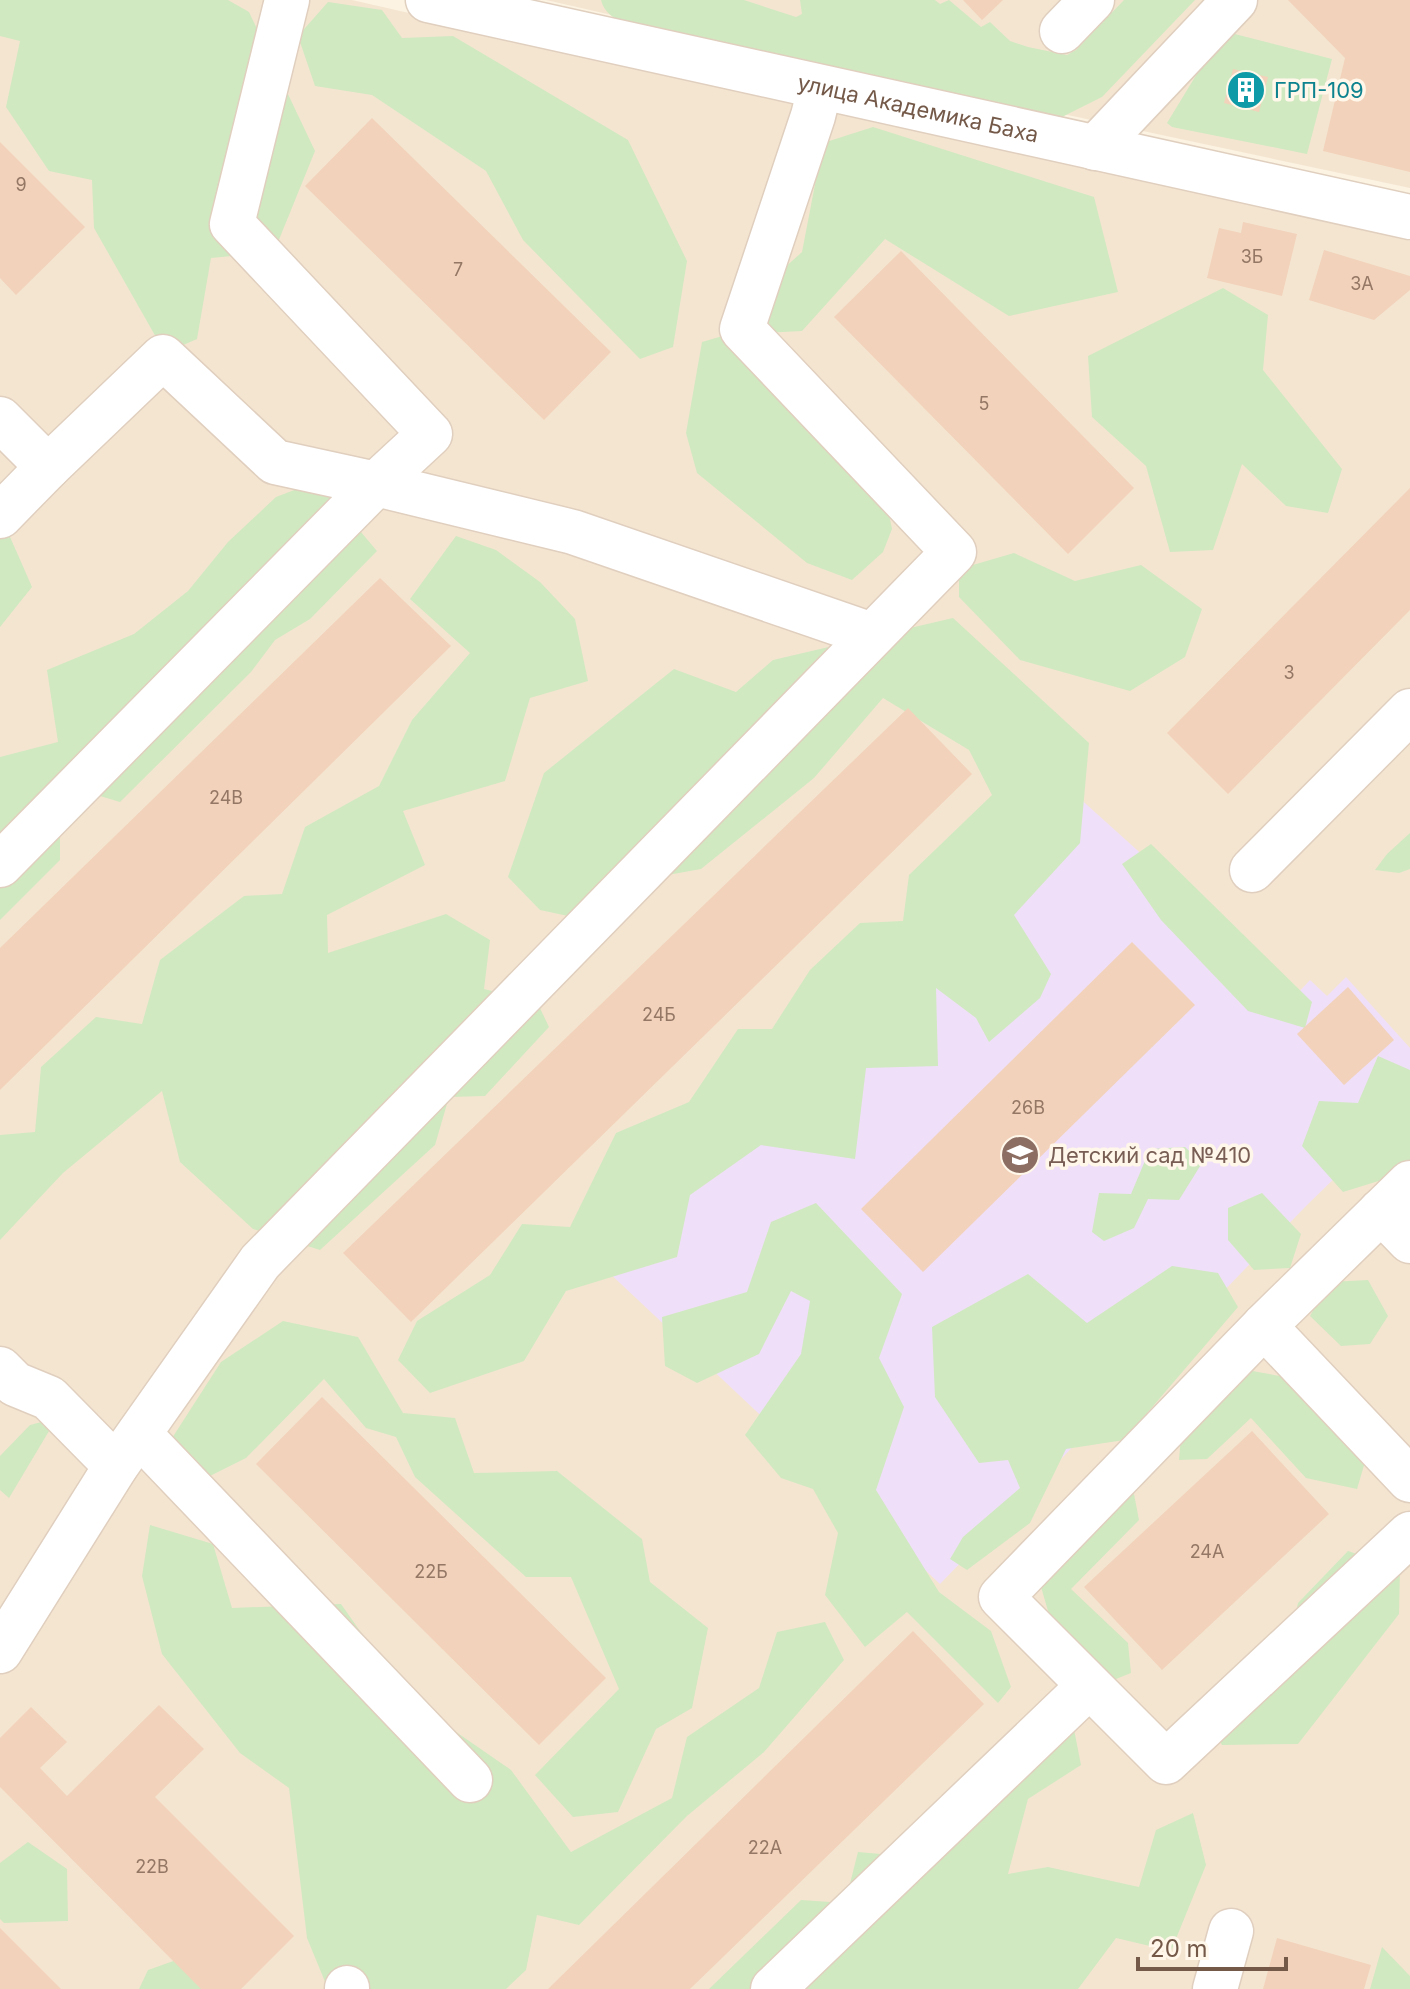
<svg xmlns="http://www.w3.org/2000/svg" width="1410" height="1989" font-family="Inter,sans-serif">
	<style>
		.residential { fill: #f4e5d1 }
		.education { fill: #f0dff8 }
		.green { fill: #d0e9c1 }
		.building { fill: #f2d2ba }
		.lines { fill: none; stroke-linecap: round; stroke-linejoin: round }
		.minor-casing { stroke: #e0cfbe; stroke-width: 47 }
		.minor { stroke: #fff; stroke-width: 44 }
		.labels { text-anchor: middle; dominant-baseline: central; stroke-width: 7; stroke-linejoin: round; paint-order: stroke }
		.number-label { font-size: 18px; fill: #947765 }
		.culture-label { font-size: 22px; fill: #0d838f; stroke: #fff7e9; text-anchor: start }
		.street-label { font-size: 22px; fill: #745949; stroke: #fff7e9 }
		.education-label { font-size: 22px; fill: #785e54; stroke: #fff7e9; text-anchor: start }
	</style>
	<rect width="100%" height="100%" fill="#fcf3e2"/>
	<!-- residential -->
	<g class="residential">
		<polygon points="0,0 352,0 1410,241 1410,1989 0,1989"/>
		<polygon points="546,0 1410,0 1410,188 809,60"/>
	</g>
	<!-- education -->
	<polygon class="education" points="1056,777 1297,994 1310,980 1327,996 1346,977 1410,1048 1410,1105 1306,1206 940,1584 587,1252"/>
	<!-- green -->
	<g class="green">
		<polygon points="0,0 228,0 249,12 315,151 274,252 211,258 197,339 165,353 94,228 92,180 49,171 6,107 20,41 0,36"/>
		<path d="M 601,0 L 744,0 L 796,17 L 802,14 L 800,0 L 935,0 L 940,4 L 949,0 L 981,27 L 990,22 L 1010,41 L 1028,47 L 1067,55 L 1076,50 L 1124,0 L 1195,0 L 1102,97 L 1062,117 L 624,23 C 613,18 604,12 601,0 Z"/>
		<polygon points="328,2 382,10 402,38 453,36 628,140 687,261 673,347 640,359 523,240 486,171 372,95 315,86 298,36"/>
		<polygon points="1223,31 1332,59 1307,154 1172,127 1167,123"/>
		<polygon points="873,127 1094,197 1118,292 1009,316 885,239 802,331 763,333 761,289 802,252 823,143"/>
		<polygon points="1223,288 1268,315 1263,370 1342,469 1328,513 1286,506 1242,464 1213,550 1170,552 1146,466 1092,417 1088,356"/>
		<polygon points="726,335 887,505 892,529 883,552 852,580 807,563 697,473 686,433 702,342"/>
		<polygon points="318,481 377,551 310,619 275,640 251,672 120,802 60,784 60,860 0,920 0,757 58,742 47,670 134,634 188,591 228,542 276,497"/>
		<polygon points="0,514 32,587 0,627"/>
		<polygon points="456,536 496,550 540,582 575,619 588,681 530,698 505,781 403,811 425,865 327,915 328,953 446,914 490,940 484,989 537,1002 549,1027 485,1096 449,1097 435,1145 320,1250 253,1229 180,1162 162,1091 63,1173 0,1240 0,1135 35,1132 41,1067 96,1017 142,1024 160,960 244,896 282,894 305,827 379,786 412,720 470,653 410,599"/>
		<polygon points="1014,553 1075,581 1141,565 1202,609 1185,657 1130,691 1020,660 959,597 959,569"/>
		<polygon points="953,618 1089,743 1080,843 1014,915 1051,974 1040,998 989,1042 976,1018 936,988 938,1066 866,1068 855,1159 761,1145 690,1195 677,1257 566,1291 524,1361 430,1393 398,1360 417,1321 490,1275 522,1224 570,1227 616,1133 689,1102 738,1029 772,1029 810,970 860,923 903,921 909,875 992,795 969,750 883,698 814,778 701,869 651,878 615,926 540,910 508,877 544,773 674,669 736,692 773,660"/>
		<polygon points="1410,833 1410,869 1399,873 1375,870 1387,854"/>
		<polygon points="1151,844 1312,1002 1305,1028 1248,1011 1161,920 1122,864"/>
		<polygon points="1378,1056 1410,1070 1410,1263 1391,1238 1398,1175 1343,1192 1302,1146 1319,1101 1358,1103"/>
		<polygon points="1185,1147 1202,1163 1179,1200 1148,1199 1134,1228 1104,1241 1092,1232 1099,1193 1131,1194 1150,1149"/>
		<polygon points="1262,1193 1301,1234 1290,1268 1254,1270 1228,1240 1228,1208"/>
		<polygon points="816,1203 902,1294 879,1358 904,1407 876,1490 939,1592 991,1631 1011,1687 998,1703 907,1612 865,1647 825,1595 838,1533 813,1489 781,1478 745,1435 801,1354 810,1301 791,1291 759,1354 697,1383 665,1366 662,1317 747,1292 771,1222"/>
		<polygon points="1172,1266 1218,1273 1238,1307 1124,1440 1066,1449 1030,1523 967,1570 950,1559 963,1537 1020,1488 1008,1460 979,1463 935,1397 932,1327 1028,1274 1087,1323"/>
		<polygon points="1368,1280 1388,1316 1370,1344 1341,1346 1310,1316 1329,1282"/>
		<polygon points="283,1321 358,1337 403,1413 455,1418 474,1473 557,1471 642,1539 650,1582 708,1628 692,1708 656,1729 618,1812 573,1817 535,1775 619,1689 571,1577 526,1577 415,1477 396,1437 366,1428 324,1379 246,1458 198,1482 165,1449 221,1362"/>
		<polygon points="1247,1370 1302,1380 1365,1462 1357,1489 1306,1478 1251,1418 1207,1459 1179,1460 1182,1423"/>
		<polygon points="45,1421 52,1426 9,1498 0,1490 0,1456 30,1425"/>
		<polygon points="1134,1494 1139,1520 1071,1589 1128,1643 1131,1673 1111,1681 1053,1628 1039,1580 1100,1509"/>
		<polygon points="150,1525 213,1544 232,1608 341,1604 407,1698 511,1770 571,1852 672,1798 687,1737 759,1688 777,1632 825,1622 844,1660 764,1752 687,1816 579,1925 537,1915 526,1970 506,1989 328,1989 307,1938 289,1788 240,1753 162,1654 142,1576"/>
		<polygon points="1348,1551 1400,1569 1399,1614 1298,1744 1222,1745 1202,1710 1228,1673 1285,1659 1298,1603"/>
		<polygon points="1071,1714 1081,1765 1028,1799 1008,1874 1048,1867 1139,1887 1156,1830 1193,1813 1206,1865 1171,1951 1116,1938 1078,1989 709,1989 801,1900 845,1903 858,1852 938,1859"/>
		<polygon points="28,1842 67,1869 68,1921 4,1923 0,1919 0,1863"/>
		<polygon points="1382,1947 1410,1976 1410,1989 1370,1989"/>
		<polygon points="196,1953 206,1989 139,1989 148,1970"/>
	</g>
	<!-- building -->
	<g class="building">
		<polygon points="963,0 1003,0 982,20"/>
		<polygon points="1288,0 1410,0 1410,172 1323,151 1345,58"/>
		<polygon points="1233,69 1268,77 1259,112 1224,103"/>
		<polygon points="372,118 611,352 544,420 305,186"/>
		<polygon points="0,142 85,227 16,295 0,278"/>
		<polygon points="1243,222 1297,234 1282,296 1207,278 1219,228 1241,233"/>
		<polygon points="1324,250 1410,276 1410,290 1374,320 1309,300"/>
		<polygon points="901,251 1134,488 1068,554 834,317"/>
		<polygon points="1410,488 1410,610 1228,794 1167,733"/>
		<polygon points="380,578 451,646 0,1090 0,948"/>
		<polygon points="908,708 972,774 411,1322 343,1253"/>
		<polygon points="1132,942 1195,1005 923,1272 861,1209"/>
		<polygon points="1348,987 1394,1040 1344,1085 1297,1034"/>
		<polygon points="322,1397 606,1678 539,1745 256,1464"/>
		<polygon points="1252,1431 1329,1514 1162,1670 1084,1587"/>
		<polygon points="913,1631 984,1704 690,1989 548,1989"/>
		<polygon points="159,1705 204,1749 155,1797 294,1936 241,1989 201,1989 0,1787 0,1738 31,1707 67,1742 40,1768 67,1796"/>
		<polygon points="0,1928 61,1989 0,1989"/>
		<polygon points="1277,1938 1371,1965 1364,1989 1263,1989"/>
	</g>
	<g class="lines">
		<!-- minor casing -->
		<g class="minor-casing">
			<g id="minor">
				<path id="s1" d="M 428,0 L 1410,217"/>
				<polyline points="1062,31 1092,0"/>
				<polyline points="1095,148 1235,0"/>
				<polyline points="0,419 48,467 0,516"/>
				<polyline points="48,467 163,357 275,462 376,484 573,532 872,635"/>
				<polyline points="0,865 376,484 430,434 232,224 287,0"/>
				<polyline points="1252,870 1410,711"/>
				<polyline points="1410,1183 1264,1326 1001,1597 1166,1762 1410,1534"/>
				<polyline points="1381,1211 1410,1241"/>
				<polyline points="1264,1326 1410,1480"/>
				<polyline points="0,1369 15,1384 49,1398 116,1466"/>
				<polyline points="139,1434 470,1780"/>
				<polyline points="0,1651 116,1466 260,1262 954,552 742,329 813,116 820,88"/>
				<polyline points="347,1989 347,1988"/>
				<polyline points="773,1989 1088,1687"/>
				<polyline points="1215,1989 1231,1931"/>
			</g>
		</g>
		<!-- minor -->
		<use href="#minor" class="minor"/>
	</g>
	<!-- icons -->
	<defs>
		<g id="building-disc" transform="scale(2)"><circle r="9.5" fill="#0f9aa8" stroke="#fff7e9"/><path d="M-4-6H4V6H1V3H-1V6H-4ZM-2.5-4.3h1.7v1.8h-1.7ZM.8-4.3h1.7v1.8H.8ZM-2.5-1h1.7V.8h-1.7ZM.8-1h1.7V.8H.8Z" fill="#fff"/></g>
		<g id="school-disc" transform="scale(2)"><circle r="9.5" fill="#8d6e63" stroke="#fff7e9"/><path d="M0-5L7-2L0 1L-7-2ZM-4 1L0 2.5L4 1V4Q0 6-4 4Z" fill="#fff"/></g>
	</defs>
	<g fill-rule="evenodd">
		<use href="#building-disc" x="1246" y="90"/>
		<use href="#school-disc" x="1020" y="1155"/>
	</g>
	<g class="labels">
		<!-- number labels -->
		<g class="number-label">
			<text x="21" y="184">9</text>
			<text x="1252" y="256">3Б</text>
			<text x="458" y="269">7</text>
			<text x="1362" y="283">3А</text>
			<text x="984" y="403">5</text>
			<text x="1289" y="672">3</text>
			<text x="226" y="797">24В</text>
			<text x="659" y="1014">24Б</text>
			<text x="1028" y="1107">26В</text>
			<text x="1207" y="1551">24А</text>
			<text x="431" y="1571">22Б</text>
			<text x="765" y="1847">22А</text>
			<text x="152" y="1866">22В</text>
		</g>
		<!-- culture labels -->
		<g class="culture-label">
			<text x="1274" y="90">ГРП-109</text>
		</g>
		<!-- street labels -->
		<g class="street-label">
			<text stroke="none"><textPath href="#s1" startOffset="502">улица Академика Баха</textPath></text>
		</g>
		<!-- education labels -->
		<g class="education-label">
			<text x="1048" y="1155">Детский сад №410</text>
		</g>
	</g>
	<!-- scale -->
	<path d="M1138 1957v12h148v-12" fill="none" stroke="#745949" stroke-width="4"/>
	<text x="1150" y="1957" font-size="24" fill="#745949" stroke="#fff7e9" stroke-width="6" paint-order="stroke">20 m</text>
</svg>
